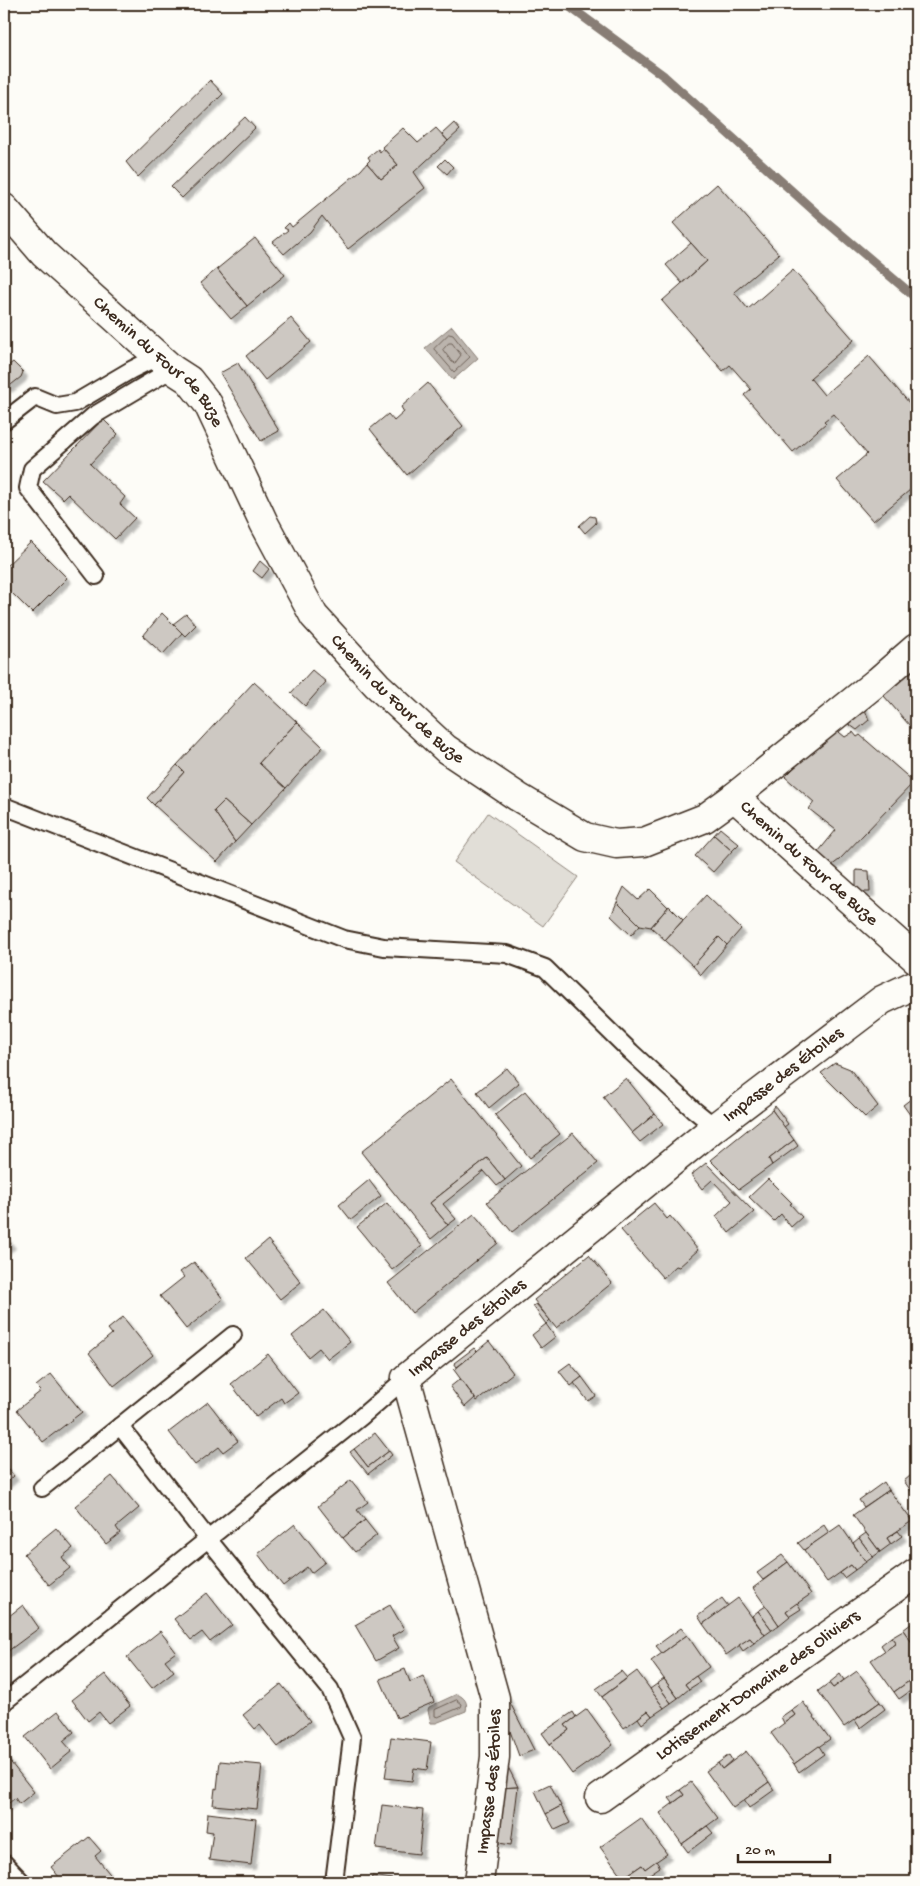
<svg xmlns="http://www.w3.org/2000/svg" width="920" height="1886" font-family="'Gochi Hand',sans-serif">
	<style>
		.green { fill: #e1ded7; stroke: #8e847a }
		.water { fill: #bbb4ad; stroke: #887d74 }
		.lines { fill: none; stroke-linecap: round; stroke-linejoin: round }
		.shore { stroke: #6e6157; stroke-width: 1 }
		.stream { stroke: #887d74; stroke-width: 9 }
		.building { fill: #cdc8c2; stroke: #3b2a1e; filter: url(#shadow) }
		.service-casing { stroke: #3b2a1e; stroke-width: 20 }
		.minor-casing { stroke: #3b2a1e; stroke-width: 31 }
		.service { stroke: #fdfcf7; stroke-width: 16 }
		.minor { stroke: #fdfcf7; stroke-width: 28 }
		.labels { text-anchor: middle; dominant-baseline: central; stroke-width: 4.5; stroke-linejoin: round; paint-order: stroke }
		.street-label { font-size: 18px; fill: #3b2a1e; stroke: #fdfcf7 }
	</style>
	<defs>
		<filter id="shadow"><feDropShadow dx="4.5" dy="4.5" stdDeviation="1" flood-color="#0004"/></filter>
	</defs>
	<rect width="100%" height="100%" fill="#fdfcf7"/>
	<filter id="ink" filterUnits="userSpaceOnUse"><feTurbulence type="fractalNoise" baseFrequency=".02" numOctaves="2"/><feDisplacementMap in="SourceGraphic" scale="10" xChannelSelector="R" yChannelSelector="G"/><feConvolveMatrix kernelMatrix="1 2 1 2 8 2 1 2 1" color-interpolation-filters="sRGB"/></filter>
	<g filter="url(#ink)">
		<!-- green -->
		<polygon class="green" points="488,813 578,877 543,926 454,862"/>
		<!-- water -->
		<g class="water">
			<polygon points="452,326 478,358 453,380 425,348"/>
			<path d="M 457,1694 C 465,1698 468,1702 466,1711 L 436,1723 L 431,1723 L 428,1710 L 429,1707 Z"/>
		</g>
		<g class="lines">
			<!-- shore -->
			<g class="shore">
				<polygon points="449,334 453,335 470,357 454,372 434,349"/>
				<polygon points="449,343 452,343 461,355 455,363 452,362 443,350"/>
				<polygon points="457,1700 462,1704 461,1707 438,1717 435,1716 435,1710"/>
			</g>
			<!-- stream -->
			<polyline class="stream" points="566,4 664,76 822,218 916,298"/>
		</g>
		<!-- building -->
		<g class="building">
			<polygon points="210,80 223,94 138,177 126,162"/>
			<polygon points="245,117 255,128 182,198 171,187"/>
			<polygon points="454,123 460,130 448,141 442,134"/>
			<polygon points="403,128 418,143 436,128 448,141 414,172 425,188 348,249 322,216 310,232 284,254 273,242 288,230 284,228 289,223 292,227 361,170 367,163 381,179 398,165 382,147"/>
			<polygon points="383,148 398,165 381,179 367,163 370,160 368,157 378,149 380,152"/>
			<polygon points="445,159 453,167 447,174 438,166"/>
			<polygon points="717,184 779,254 734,292 748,309 793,270 854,340 810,378 824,395 869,356 916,411 916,485 873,521 837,480 867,454 833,414 824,421 826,423 793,452 744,395 751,389 730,365 723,371 662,301 707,261 673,223"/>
			<polygon points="255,238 285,275 247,306 217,269"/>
			<polygon points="691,243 707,261 682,283 666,265"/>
			<polygon points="217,269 247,306 231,319 200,283"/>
			<polygon points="291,318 311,342 265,380 246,356"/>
			<polygon points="4,359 9,365 13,362 23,372 21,377 7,388 4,385"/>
			<polygon points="238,363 279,431 261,441 220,373"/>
			<polygon points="428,383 463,426 407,475 370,429 388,414 394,421 404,412 401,407"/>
			<polygon points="103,419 118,434 90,464 125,497 120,504 135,518 115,539 68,494 63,499 43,481"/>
			<polygon points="590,516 595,517 596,523 585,533 579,526"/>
			<polygon points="31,542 67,578 32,613 4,585 4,568"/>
			<polygon points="260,561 269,569 262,578 253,571"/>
			<polygon points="162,613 182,633 163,654 143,636"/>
			<polygon points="186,614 196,625 185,636 173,624"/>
			<polygon points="916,658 916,720 910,726 878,689"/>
			<polygon points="312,670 326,682 305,706 291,693"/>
			<polygon points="254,682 297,722 259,763 286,788 251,825 224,801 214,811 235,842 217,862 154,805 184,772 177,765"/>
			<polygon points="862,702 869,720 857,730 843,720"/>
			<polygon points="297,722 323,747 286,788 259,763"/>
			<polygon points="834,728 845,737 853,732 857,737 860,735 914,782 839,860 827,869 814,857 836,830 809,809 814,802 785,777"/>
			<polygon points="177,765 184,772 154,805 147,798"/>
			<polygon points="224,801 251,825 235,842 214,811"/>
			<polygon points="720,828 739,844 732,851 714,835"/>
			<polygon points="714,835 732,851 713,872 695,856"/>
			<polygon points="856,870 869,871 870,892 856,892"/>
			<polygon points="624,887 638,900 650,889 668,907 651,927 640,925 617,902"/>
			<polygon points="706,895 741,929 727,945 719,937 693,966 665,940"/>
			<polygon points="617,902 640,925 631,935 611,916"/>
			<polygon points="669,906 683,920 665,940 651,927"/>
			<polygon points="719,937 727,945 701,975 693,966"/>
			<polygon points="835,1063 850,1069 878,1106 865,1117 821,1073"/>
			<polygon points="507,1068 519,1083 489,1108 477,1092"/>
			<polygon points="626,1078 655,1114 632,1133 603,1097"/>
			<polygon points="451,1079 521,1166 505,1180 487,1158 430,1203 448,1225 431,1239 361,1152"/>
			<polygon points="525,1091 560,1134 530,1158 495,1115"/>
			<polygon points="916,1095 916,1123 903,1105"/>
			<polygon points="775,1106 788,1124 784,1127 772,1110"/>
			<polygon points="772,1110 794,1140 769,1159 772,1165 739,1189 710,1160"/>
			<polygon points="655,1114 663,1124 640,1142 632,1133"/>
			<polygon points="573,1133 598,1163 512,1232 487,1202"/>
			<polygon points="794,1140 798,1146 772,1165 769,1159"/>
			<polygon points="487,1158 505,1180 497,1186 484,1171 443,1204 456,1219 448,1225 430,1203"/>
			<polygon points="706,1163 754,1212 729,1233 716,1216 732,1201 712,1180 702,1189 691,1175"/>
			<polygon points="768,1179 792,1203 790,1204 802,1217 791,1227 781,1214 774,1221 749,1197"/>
			<polygon points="369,1180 381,1196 351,1220 339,1205"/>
			<polygon points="387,1203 422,1246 392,1270 357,1227"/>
			<polygon points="654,1203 667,1219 670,1216 698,1250 679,1267 676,1266 663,1278 621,1230"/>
			<polygon points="474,1214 498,1243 412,1313 388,1283"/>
			<polygon points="4,1235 11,1244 4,1249"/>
			<polygon points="268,1240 301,1282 280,1299 246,1258"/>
			<polygon points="589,1255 612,1283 556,1328 534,1300"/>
			<polygon points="194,1262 223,1299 186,1329 160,1296 184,1277 180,1272"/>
			<polygon points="536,1304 550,1320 546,1324 533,1306"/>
			<polygon points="324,1310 350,1342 328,1359 319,1348 308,1357 292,1336"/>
			<polygon points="123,1317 153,1355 114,1386 89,1353 112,1334 108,1329"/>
			<polygon points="546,1324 555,1337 541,1348 532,1335"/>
			<polygon points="489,1341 513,1373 477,1401 454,1370"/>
			<polygon points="474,1348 477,1351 457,1367 454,1363"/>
			<polygon points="268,1354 298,1393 284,1403 281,1398 256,1417 231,1384"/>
			<polygon points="570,1363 582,1377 571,1386 559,1371"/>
			<polygon points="51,1374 82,1412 43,1442 17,1410 41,1391 36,1386"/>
			<polygon points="582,1377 596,1396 588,1401 574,1383"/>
			<polygon points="460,1379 475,1398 465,1407 450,1387"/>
			<polygon points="208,1402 238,1441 223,1452 219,1447 195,1465 169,1432"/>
			<polygon points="375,1433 389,1451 368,1467 354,1449"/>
			<polygon points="354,1449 368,1467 389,1451 392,1455 368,1474 350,1452"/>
			<polygon points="4,1464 14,1476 4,1485"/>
			<polygon points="916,1471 916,1498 904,1481"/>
			<polygon points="112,1476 139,1508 116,1527 120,1533 106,1544 75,1506"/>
			<polygon points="351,1480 368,1502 357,1510 365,1520 343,1538 318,1506"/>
			<polygon points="884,1482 889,1490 864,1507 859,1500"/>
			<polygon points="889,1490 912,1521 887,1538 891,1544 880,1552 853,1515"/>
			<polygon points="365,1520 377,1535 355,1552 343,1538"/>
			<polygon points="295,1524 325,1562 311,1573 307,1567 283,1586 258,1554"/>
			<polygon points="824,1525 829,1533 804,1550 798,1543"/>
			<polygon points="840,1525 866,1562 855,1570 851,1565 827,1582 804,1550"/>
			<polygon points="56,1528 73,1548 62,1557 70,1568 49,1585 24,1554"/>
			<polygon points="898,1531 902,1536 891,1544 887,1538"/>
			<polygon points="866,1533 880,1552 873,1557 859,1538"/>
			<polygon points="859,1538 873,1557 866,1562 853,1543"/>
			<polygon points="782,1555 788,1562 763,1580 757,1573"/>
			<polygon points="788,1562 811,1594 786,1611 790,1616 779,1625 753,1588"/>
			<polygon points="851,1565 855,1570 844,1578 840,1573"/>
			<polygon points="207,1593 232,1625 210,1642 202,1632 191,1640 174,1619"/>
			<polygon points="722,1598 728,1606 703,1624 698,1616"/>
			<polygon points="738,1598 765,1635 754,1643 750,1638 726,1655 703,1624"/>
			<polygon points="797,1603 801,1609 790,1616 786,1611"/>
			<polygon points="23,1605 39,1628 4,1654 4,1620"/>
			<polygon points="390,1605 404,1629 392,1636 399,1648 376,1661 355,1625"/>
			<polygon points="766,1606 779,1625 772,1630 758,1611"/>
			<polygon points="758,1611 772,1630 765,1635 752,1616"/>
			<polygon points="916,1620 916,1646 915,1647 903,1630"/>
			<polygon points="681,1628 687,1635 662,1653 656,1646"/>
			<polygon points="903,1630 916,1648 916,1676 894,1692 871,1660 896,1643 891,1637"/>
			<polygon points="160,1631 176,1652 165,1660 174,1671 152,1688 127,1657"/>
			<polygon points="687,1635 709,1667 685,1684 689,1689 678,1698 651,1661"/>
			<polygon points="891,1637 896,1643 885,1651 881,1645"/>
			<polygon points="750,1638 754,1643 743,1651 739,1645"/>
			<polygon points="405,1669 410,1682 423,1676 434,1702 397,1718 380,1679"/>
			<polygon points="621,1671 627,1678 602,1697 596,1689"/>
			<polygon points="637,1671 664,1708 652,1716 648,1711 624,1728 602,1697"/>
			<polygon points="857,1671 880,1702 844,1727 818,1691 829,1683 833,1688"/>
			<polygon points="105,1674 130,1706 108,1723 99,1712 88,1721 72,1700"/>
			<polygon points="840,1674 844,1680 833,1688 829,1683"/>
			<polygon points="696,1676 700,1682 689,1689 685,1684"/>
			<polygon points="916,1676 916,1687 899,1699 894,1692"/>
			<polygon points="664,1679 678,1698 671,1703 657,1684"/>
			<polygon points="281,1684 310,1721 278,1747 260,1725 255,1729 243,1715"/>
			<polygon points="657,1684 671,1703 664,1708 650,1689"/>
			<polygon points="503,1689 534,1750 519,1756 505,1717"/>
			<polygon points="803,1702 830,1739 794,1764 771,1733 795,1715 791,1710"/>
			<polygon points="880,1702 885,1709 860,1728 855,1720"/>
			<polygon points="587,1709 613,1745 572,1774 550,1744 569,1730 565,1725"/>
			<polygon points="791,1710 795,1715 784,1723 781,1717"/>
			<polygon points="58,1711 74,1732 63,1741 72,1751 50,1769 25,1737"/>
			<polygon points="648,1711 652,1716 642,1724 638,1718"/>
			<polygon points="573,1712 576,1717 565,1725 569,1730 550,1744 542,1733"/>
			<polygon points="391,1737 431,1742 427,1770 414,1768 412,1781 385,1778"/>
			<polygon points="819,1746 824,1754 799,1772 794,1764"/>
			<polygon points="746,1751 769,1782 733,1808 706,1771 718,1763 722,1769"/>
			<polygon points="4,1754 34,1792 19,1804 15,1798 4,1807"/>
			<polygon points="729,1755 732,1760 722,1769 718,1763"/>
			<polygon points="220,1761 262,1765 257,1809 213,1805 215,1788 217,1789"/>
			<polygon points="506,1763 518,1787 499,1788"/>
			<polygon points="691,1782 718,1818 682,1844 660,1813 684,1795 680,1790"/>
			<polygon points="769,1782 774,1790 749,1808 744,1800"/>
			<polygon points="550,1784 561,1806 546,1814 535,1791"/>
			<polygon points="518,1787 511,1845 493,1842 499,1788"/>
			<polygon points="680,1790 684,1795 673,1803 669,1798"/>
			<polygon points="382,1805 423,1810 419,1854 376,1849"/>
			<polygon points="561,1806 570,1823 555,1830 546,1814"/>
			<polygon points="208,1813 256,1819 251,1865 209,1860 213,1832 206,1831"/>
			<polygon points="641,1818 667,1854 645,1869 642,1865 623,1878 600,1847"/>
			<polygon points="707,1826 713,1833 688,1852 682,1844"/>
			<polygon points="89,1837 101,1851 95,1856 114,1879 110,1882 63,1882 51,1867"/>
			<polygon points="656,1861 660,1867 638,1882 626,1882 623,1878 642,1865 645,1869"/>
			<polygon points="372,1876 413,1882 371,1882"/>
		</g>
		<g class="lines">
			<!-- service casing -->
			<g class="service-casing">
				<g id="service">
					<polyline points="4,421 35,397 57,406 75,403 131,370 159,356"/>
					<polyline points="96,576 28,488 32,469 93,416 172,369"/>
					<polyline points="4,806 344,939 384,947 507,954 545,968 631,1052 694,1110 715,1127"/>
					<polyline points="120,1426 233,1335"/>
					<polyline points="42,1488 120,1426 208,1539 361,1417 406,1378"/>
					<polyline points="4,1702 208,1539 330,1689 352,1738 334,1882"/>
					<polyline points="4,1863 22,1882"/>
				</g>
			</g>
			<!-- minor casing -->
			<g class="minor-casing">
				<g id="minor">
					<path id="s1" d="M 4,208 L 44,254 L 172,369 L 189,380 L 208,404 L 264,523 L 314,616 L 377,685 L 446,749 L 518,797 L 585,837 L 616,844 L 644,842 L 705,818 L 734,797 L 878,681 L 916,648"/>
					<path id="s2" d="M 734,797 L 916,959"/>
					<path id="s3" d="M 600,1798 L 916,1573"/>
					<path id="s4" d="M 479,1882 L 495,1757 L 495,1698 L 406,1378 L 715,1127 L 882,1000 L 916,984"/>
				</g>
			</g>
			<!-- service -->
			<use href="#service" class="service"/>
			<!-- minor -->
			<use href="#minor" class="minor"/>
		</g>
	</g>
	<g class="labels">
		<!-- street labels -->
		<g class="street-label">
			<text stroke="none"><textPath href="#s1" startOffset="219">Chemin du Four de Buze</textPath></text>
			<text stroke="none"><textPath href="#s1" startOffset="639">Chemin du Four de Buze</textPath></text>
			<text stroke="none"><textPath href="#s2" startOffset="100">Chemin du Four de Buze</textPath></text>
			<text stroke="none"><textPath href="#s4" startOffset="1001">Impasse des Étoiles</textPath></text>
			<text stroke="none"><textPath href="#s4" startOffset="596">Impasse des Étoiles</textPath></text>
			<text stroke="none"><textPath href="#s3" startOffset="194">Lotissement Domaine des Oliviers</textPath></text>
			<text stroke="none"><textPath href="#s4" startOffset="101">Impasse des Étoiles</textPath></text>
		</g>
	</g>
	<!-- margin -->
	<rect width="920" height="1886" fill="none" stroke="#fdfcf7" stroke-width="20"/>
	<rect x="10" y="10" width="900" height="1866" fill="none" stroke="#3b2a1e" stroke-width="2" filter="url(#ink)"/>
	<!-- scale -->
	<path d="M738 1854v8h92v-8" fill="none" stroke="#3b2a1e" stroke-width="2.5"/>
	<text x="745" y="1854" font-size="15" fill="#3b2a1e" stroke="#fdfcf7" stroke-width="4" paint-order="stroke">20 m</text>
</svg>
